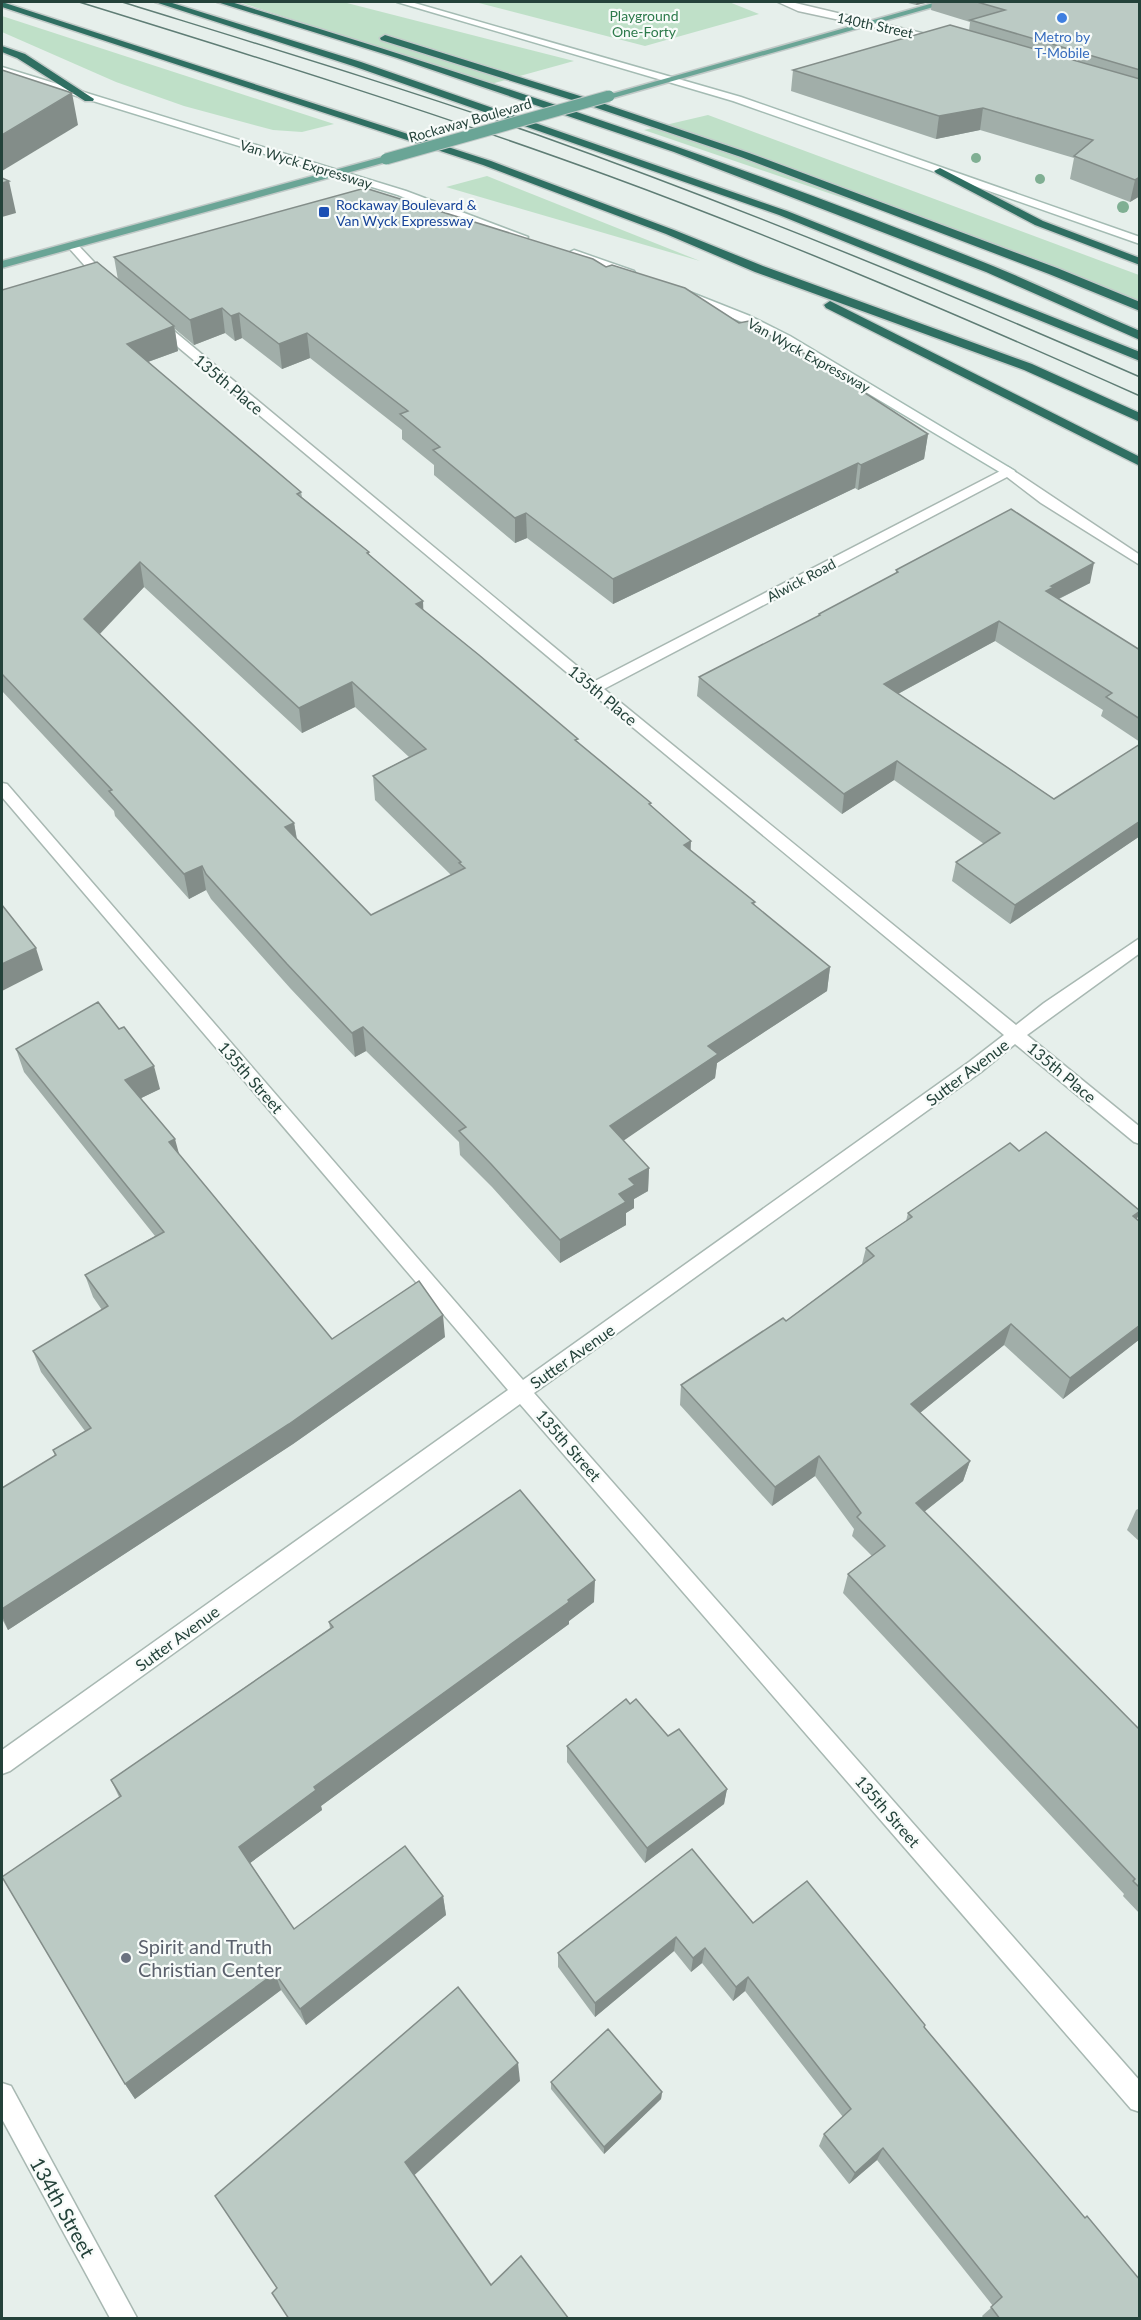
<svg xmlns="http://www.w3.org/2000/svg" width="1141" height="2320" font-family="Lato,sans-serif">
	<style>
		.green { fill: #bfe0c8 }
		.lines { fill: none; stroke-linecap: round; stroke-linejoin: round }
		.street-casing { stroke: #a8b8b2; stroke-width: 3 }
		.secondary-casing { stroke: #a4bbb3; stroke-width: 3 }
		.primary-casing { stroke: #c2cac8; stroke-width: 3 }
		.highway-casing { stroke: #c2cac8; stroke-width: 3 }
		.street { fill: #fff; fill-rule: evenodd }
		.secondary { fill: #fff; fill-rule: evenodd }
		.primary { fill: #6aa596; fill-rule: evenodd }
		.highway { fill: #2f6f62; fill-rule: evenodd }
		.tram { stroke: #5f7d75; stroke-width: 1.5 }
		.primary-bridge-casing { stroke: #c2cac8; stroke-width: 13; stroke-linecap: butt }
		.primary-bridge { stroke: #6aa596; stroke-width: 11 }
		.tree { fill: #80af93 }
		.wall { fill: #a1aea9; fill-rule: evenodd }
		.shaded-wall { fill: #838d89 }
		.building { fill: #bbcac4; stroke: #838d89; stroke-width: 1.5; fill-rule: evenodd }
		.shop-dot { fill: #3f7fe0; stroke: #f7fbf9; stroke-width: 2 }
		.transit-dot { fill: #1a4fb4; stroke: #f7fbf9; stroke-width: 2 }
		.worship-dot { fill: #6b7280; stroke: #f7fbf9; stroke-width: 2 }
		.labels { text-anchor: middle; dominant-baseline: central; stroke-width: 4.5; stroke-linejoin: round; paint-order: stroke }
		.far-park-label { font-size: 14px; fill: #2d7a4b; stroke: #f7fbf9 }
		.far-street-label { font-size: 14px; fill: #24423a; stroke: #f7fbf9 }
		.far-shop-label { font-size: 14px; fill: #366cbe; stroke: #f7fbf9 }
		.far-transit-label { font-size: 14px; fill: #164399; stroke: #f7fbf9; text-anchor: start }
		.street-label { font-size: 16px; fill: #24423a; stroke: #f7fbf9 }
		.near-worship-label { font-size: 20px; fill: #5b616d; stroke: #f7fbf9; text-anchor: start }
		.near-street-label { font-size: 20px; fill: #24423a; stroke: #f7fbf9 }
	</style>
	<rect width="100%" height="100%" fill="#e6efeb"/>
	<!-- green -->
	<g class="green">
		<polygon points="239,2 343,2 574,61 491,84"/>
		<polygon points="475,2 729,2 759,14 645,46"/>
		<polygon points="2,16 334,124 302,132 273,130 184,106 116,82 2,32"/>
		<polygon points="708,115 1139,275 1139,304 1074,277 644,130"/>
		<polygon points="487,176 700,261 446,187"/>
	</g>
	<g class="lines">
		<!-- street casing -->
		<g class="street-casing">
			<g id="street">
				<polygon points="778,2 791,2 947,39 942,42 798,11"/>
				<polygon points="73,242 77,244 110,279 110,285 102,285 69,248 69,244"/>
				<polygon points="158,320 162,321 595,681 1008,467 1140,555 1140,565 1041,503 1007,477 604,689 1016,1025 1044,1003 1140,938 1140,953 1027,1035 1140,1127 1140,1144 1134,1142 1015,1044 981,1072 534,1393 1140,2081 1140,2112 1131,2109 520,1404 10,1771 2,1774 2,1750 508,1390 2,797 2,783 7,784 523,1380 969,1062 1004,1035 589,691 154,327 152,324"/>
				<polygon points="2,2083 11,2086 137,2318 110,2318 2,2119"/>
			</g>
		</g>
		<!-- secondary casing -->
		<g class="secondary-casing">
			<g id="secondary">
				<polygon points="397,2 411,2 741,97 1140,237 1140,244 733,101"/>
				<polygon points="2,67 406,191 528,237 526,239 518,239 446,215 398,195 2,73"/>
				<polygon points="574,250 634,271 636,274 634,277 626,277 570,256 570,252"/>
				<polygon points="687,291 750,316 790,336 1015,471 1013,474 1003,474 782,342 742,322 683,298 681,295"/>
			</g>
		</g>
		<!-- primary casing -->
		<g class="primary-casing">
			<g id="primary">
				<polygon points="937,2 951,2 613,98 609,99 604,96"/>
				<polygon points="386,156 392,159 390,161 2,268 2,261"/>
			</g>
		</g>
		<!-- highway casing -->
		<g class="highway-casing">
			<g id="highway">
				<polygon points="2,2 491,161 674,230 763,266 1032,364 1140,413 1140,422 1024,370 755,272 666,234 483,165 2,7"/>
				<polygon points="155,2 169,2 361,62 787,211 1140,352 1140,361 779,215 353,66"/>
				<path d="M 217,2 L 231,2 C 488,79 743,165 993,266 C 1042,286 1091,310 1140,331 L 1140,340 L 986,272 L 674,152 L 397,58 Z"/>
				<polygon points="385,35 596,101 749,153 1057,268 1140,302 1140,311 1049,274 741,157 588,105 381,40 380,38"/>
				<polygon points="2,46 25,54 94,99 93,101 85,101 17,58 2,52"/>
				<polygon points="940,168 1043,221 1140,258 1140,265 1035,225 936,173 934,171"/>
				<polygon points="830,301 1140,457 1140,466 826,308 824,305"/>
			</g>
		</g>
		<!-- street -->
		<use href="#street" class="street"/>
		<!-- secondary -->
		<use href="#secondary" class="secondary"/>
		<!-- primary -->
		<use href="#primary" class="primary"/>
		<!-- highway -->
		<use href="#highway" class="highway"/>
		<!-- tram -->
		<g class="tram">
			<path d="M 79,2 C 257,57 434,112 609,176 C 789,242 965,318 1140,396"/>
			<path d="M 122,2 C 261,45 400,87 538,135 C 742,208 942,290 1140,377"/>
		</g>
		<!-- primary-bridge casing -->
		<g class="primary-bridge-casing">
			<polyline id="primary-bridge" points="386,159 609,96"/>
		</g>
		<!-- primary-bridge -->
		<use href="#primary-bridge" class="primary-bridge"/>
	</g>
	<!-- trees -->
	<g class="tree">
		<circle cx="976" cy="158" r="5"/>
		<circle cx="1040" cy="179" r="5"/>
		<circle cx="1123" cy="207" r="6"/>
	</g>
	<!-- wall -->
	<g class="wall">
		<polygon points="904,2 930,2 916,5"/>
		<polygon points="932,2 1140,2 1140,196 1130,202 1070,179 1074,158 980,130 936,139 791,91 793,70 969,31 970,22 931,10"/>
		<path d="M 114,257 L 606,267 L 739,323 L 783,344 L 928,434 L 924,459 L 858,490 L 855,488 L 613,604 L 527,538 L 515,543 L 434,475 L 434,465 L 402,439 L 402,430 L 310,358 L 282,369 L 242,338 L 235,341 L 225,333 L 194,345 L 175,329 L 178,351 L 148,362 L 301,492 L 302,497 L 369,552 L 369,554 L 423,610 L 651,805 L 691,851 L 755,902 L 754,905 L 830,967 L 827,991 L 717,1063 L 715,1078 L 623,1140 L 649,1168 L 648,1191 L 634,1199 L 634,1208 L 626,1213 L 626,1225 L 560,1263 L 492,1187 L 460,1155 L 459,1142 L 366,1051 L 355,1057 L 290,988 L 211,899 L 206,890 L 189,899 L 115,816 L 114,811 L 2,691 L 2,290 L 118,280 ZM 144,587 L 302,733 L 355,707 L 409,757 L 373,776 L 375,800 L 451,875 L 371,915 L 297,839 L 294,823 L 100,634 Z"/>
		<polygon points="896,570 1090,583 1059,599 1140,650 1140,742 1101,716 1103,710 995,641 898,694 1054,799 1140,744 1140,836 1010,924 952,881 956,862 984,844 894,780 842,814 697,696 699,677 818,617 819,614 896,573"/>
		<polygon points="16,1049 160,1089 141,1098 179,1155 332,1339 445,1337 293,1444 8,1630 2,1619 2,1488 55,1456 53,1450 85,1431 41,1372 33,1351 102,1310 93,1297 85,1275 155,1236 24,1072"/>
		<polygon points="1019,1151 1140,1222 1140,1339 1063,1399 1004,1345 920,1413 970,1461 963,1481 924,1512 1140,1730 1140,1914 1123,1896 1124,1894 843,1593 848,1574 872,1556 852,1536 854,1529 815,1476 772,1506 680,1405 681,1385 786,1321 862,1264 866,1248 906,1221 908,1213"/>
		<polygon points="1140,1508 1140,1542 1127,1530 1136,1510"/>
		<polygon points="594,1602 569,1621 569,1624 321,1806 322,1810 250,1863 294,1929 443,1896 446,1915 306,2025 281,1990 135,2099 125,2084 119,1797 111,1780 330,1628 329,1622"/>
		<polygon points="630,1704 668,1736 727,1789 724,1804 645,1863 567,1762 567,1746"/>
		<polygon points="753,1923 925,2025 924,2027 1140,2319 984,2319 982,2316 993,2306 877,2160 849,2184 819,2146 824,2134 843,2117 745,1991 733,2001 702,1963 691,1972 674,1951 595,2017 558,1967 558,1953"/>
		<polygon points="551,2082 662,2092 661,2099 604,2154 551,2089"/>
	</g>
	<!-- shaded-wall -->
	<g class="shaded-wall">
		<polygon points="917,2 930,2 916,5"/>
		<polygon points="72,93 78,125 2,171 2,135"/>
		<polygon points="983,108 980,130 936,139 939,116"/>
		<polygon points="1140,177 1140,196 1130,202 1135,180"/>
		<polygon points="9,181 16,213 2,217 2,183"/>
		<polygon points="222,308 225,333 194,345 190,320"/>
		<polygon points="239,313 242,338 235,341 231,316"/>
		<polygon points="174,326 178,351 131,368 127,344"/>
		<polygon points="307,333 310,358 282,369 279,344"/>
		<polygon points="928,434 924,459 858,490 861,465"/>
		<polygon points="858,463 855,488 613,604 613,579"/>
		<polygon points="526,513 527,538 515,543 515,518"/>
		<polygon points="140,562 144,587 90,644 84,619"/>
		<polygon points="1094,563 1090,583 1050,603 1046,591 1051,586"/>
		<polygon points="423,601 424,626 416,604"/>
		<polygon points="999,621 995,641 881,703 884,684"/>
		<polygon points="352,682 355,707 302,733 299,708"/>
		<polygon points="897,761 894,780 842,814 844,794"/>
		<polygon points="1140,821 1140,836 1010,924 1015,905"/>
		<polygon points="294,823 298,847 285,827"/>
		<polygon points="691,841 690,866 684,845"/>
		<polygon points="202,866 206,890 189,899 184,874"/>
		<polygon points="36,948 43,970 2,991 2,964"/>
		<polygon points="830,967 827,991 717,1063 715,1078 610,1150 610,1126 708,1046"/>
		<polygon points="363,1027 366,1051 355,1057 352,1033"/>
		<polygon points="154,1066 160,1089 131,1103 125,1080"/>
		<polygon points="175,1139 181,1161 169,1142"/>
		<polygon points="649,1168 648,1191 634,1199 634,1208 626,1213 626,1225 560,1263 560,1240 619,1194 629,1179"/>
		<polygon points="1140,1211 1132,1233 1133,1216"/>
		<polygon points="443,1315 445,1337 293,1444 8,1630 2,1616 2,1609"/>
		<polygon points="1011,1324 1004,1345 905,1425 911,1404"/>
		<polygon points="1140,1325 1140,1339 1063,1399 1070,1378"/>
		<polygon points="819,1456 815,1476 772,1506 775,1487"/>
		<polygon points="970,1461 963,1481 910,1523 916,1503"/>
		<polygon points="595,1580 594,1602 569,1621 569,1624 321,1806 322,1810 246,1866 239,1847 314,1787"/>
		<polygon points="727,1789 724,1804 645,1863 647,1848"/>
		<polygon points="443,1896 446,1915 306,2025 300,2009"/>
		<polygon points="676,1937 674,1951 595,2017 595,2003"/>
		<polygon points="705,1948 702,1963 691,1972 693,1958"/>
		<polygon points="275,1973 281,1990 135,2099 125,2084"/>
		<polygon points="748,1977 745,1991 733,2001 736,1987"/>
		<polygon points="518,2063 520,2081 410,2179 405,2162"/>
		<polygon points="662,2092 661,2099 604,2154 604,2147"/>
		<polygon points="883,2148 877,2160 849,2184 855,2173"/>
	</g>
	<!-- building -->
	<g class="building">
		<polygon points="977,2 1140,2 1140,70 970,20 1005,10"/>
		<polygon points="950,25 1140,79 1140,177 1135,180 1074,156 1093,140 983,108 939,116 793,70"/>
		<polygon points="2,70 72,93 2,135"/>
		<polygon points="2,178 9,181 2,183"/>
		<polygon points="365,188 593,259 606,267 612,265 685,288 739,323 749,321 783,344 787,342 928,434 861,465 858,463 613,579 526,513 515,518 433,450 440,447 400,414 408,411 307,333 279,344 239,313 231,316 222,308 190,320 114,257"/>
		<path d="M 97,262 L 174,326 L 127,344 L 301,492 L 297,494 L 369,552 L 367,553 L 423,601 L 416,604 L 479,655 L 578,739 L 575,740 L 651,803 L 649,804 L 691,841 L 684,845 L 755,902 L 752,903 L 830,967 L 708,1046 L 718,1054 L 610,1126 L 649,1168 L 629,1179 L 635,1185 L 619,1194 L 626,1202 L 560,1240 L 491,1164 L 459,1131 L 466,1127 L 363,1027 L 352,1033 L 287,964 L 206,874 L 202,866 L 184,874 L 109,791 L 112,790 L 2,674 L 2,290 ZM 140,562 L 299,708 L 352,682 L 426,749 L 373,776 L 461,862 L 459,863 L 465,868 L 371,915 L 285,827 L 294,823 L 84,619 Z"/>
		<polygon points="1011,509 1094,563 1051,586 1054,587 1046,591 1140,650 1140,719 1106,697 1112,693 999,621 884,684 1054,799 1140,744 1140,821 1015,905 956,862 1000,833 897,761 844,794 699,677 820,615 819,614 898,572 896,570"/>
		<polygon points="2,905 36,948 2,964"/>
		<polygon points="98,1002 119,1029 124,1027 154,1066 125,1080 175,1139 169,1142 332,1339 419,1281 443,1315 289,1424 2,1609 2,1488 56,1455 53,1450 91,1428 33,1351 108,1306 85,1275 164,1232 16,1049"/>
		<polygon points="1046,1132 1140,1211 1133,1216 1140,1222 1140,1325 1070,1378 1011,1324 911,1404 970,1461 916,1503 1140,1730 1140,1888 1133,1881 1135,1879 848,1574 885,1546 857,1517 861,1513 819,1456 775,1487 681,1385 783,1318 786,1321 874,1256 866,1248 912,1217 908,1213 1010,1143 1019,1151"/>
		<polygon points="520,1490 595,1580 568,1600 569,1602 314,1787 316,1790 239,1847 294,1929 405,1846 443,1896 300,2009 275,1973 125,2084 2,1877 121,1796 111,1780 333,1627 329,1622"/>
		<polygon points="626,1699 630,1704 636,1699 668,1736 679,1729 727,1789 647,1848 567,1746"/>
		<polygon points="692,1849 753,1923 807,1881 925,2025 924,2027 1085,2218 1087,2216 1140,2280 1140,2319 1000,2319 991,2307 1002,2297 883,2148 855,2173 824,2134 851,2109 748,1977 736,1987 705,1948 693,1958 676,1937 595,2003 558,1953"/>
		<polygon points="458,1987 518,2063 405,2162 491,2285 521,2256 569,2319 289,2319 272,2293 277,2288 215,2196"/>
		<polygon points="608,2029 662,2092 604,2147 551,2082"/>
	</g>
	<!-- markers -->
	<circle class="shop-dot" cx="1062" cy="18" r="6"/>
	<rect class="transit-dot" x="318" y="206" width="12" height="12" rx="3"/>
	<circle class="worship-dot" cx="126" cy="1958" r="6"/>
	<g class="labels">
		<!-- far-park labels -->
		<g class="far-park-label">
			<text x="644" y="15">Playground<tspan x="644" dy="16">One-Forty</tspan></text>
		</g>
		<!-- far-street labels -->
		<g class="far-street-label">
			<text transform="translate(875 25) rotate(12)">140th Street</text>
			<text transform="translate(470 120) rotate(-16)">Rockaway Boulevard</text>
			<text transform="translate(306 164) rotate(17)">Van Wyck Expressway</text>
			<text transform="translate(809 355) rotate(29)">Van Wyck Expressway</text>
			<text transform="translate(801 580) rotate(-28)">Alwick Road</text>
		</g>
		<!-- far-shop labels -->
		<g class="far-shop-label">
			<text x="1062" y="36">Metro by<tspan x="1062" dy="16">T-Mobile</tspan></text>
		</g>
		<!-- far-transit labels -->
		<g class="far-transit-label">
			<text x="336" y="204">Rockaway Boulevard &amp;<tspan x="336" dy="16">Van Wyck Expressway</tspan></text>
		</g>
		<!-- street labels -->
		<g class="street-label">
			<text transform="translate(229 384) rotate(40)">135th Place</text>
			<text transform="translate(603 695) rotate(40)">135th Place</text>
			<text transform="translate(967 1072) rotate(-37)">Sutter Avenue</text>
			<text transform="translate(1062 1072) rotate(40)">135th Place</text>
			<text transform="translate(251 1077) rotate(49)">135th Street</text>
			<text transform="translate(572 1356) rotate(-35)">Sutter Avenue</text>
			<text transform="translate(569 1445) rotate(49)">135th Street</text>
			<text transform="translate(177 1638) rotate(-36)">Sutter Avenue</text>
			<text transform="translate(888 1811) rotate(49)">135th Street</text>
		</g>
		<!-- near-worship labels -->
		<g class="near-worship-label">
			<text x="138" y="1946">Spirit and Truth<tspan x="138" dy="23">Christian Center</tspan></text>
		</g>
		<!-- near-street labels -->
		<g class="near-street-label">
			<text transform="translate(63 2207) rotate(61)">134th Street</text>
		</g>
	</g>
	<!-- border -->
	<rect width="1141" height="2320" fill="none" stroke="#24423a" stroke-width="6"/>
</svg>
